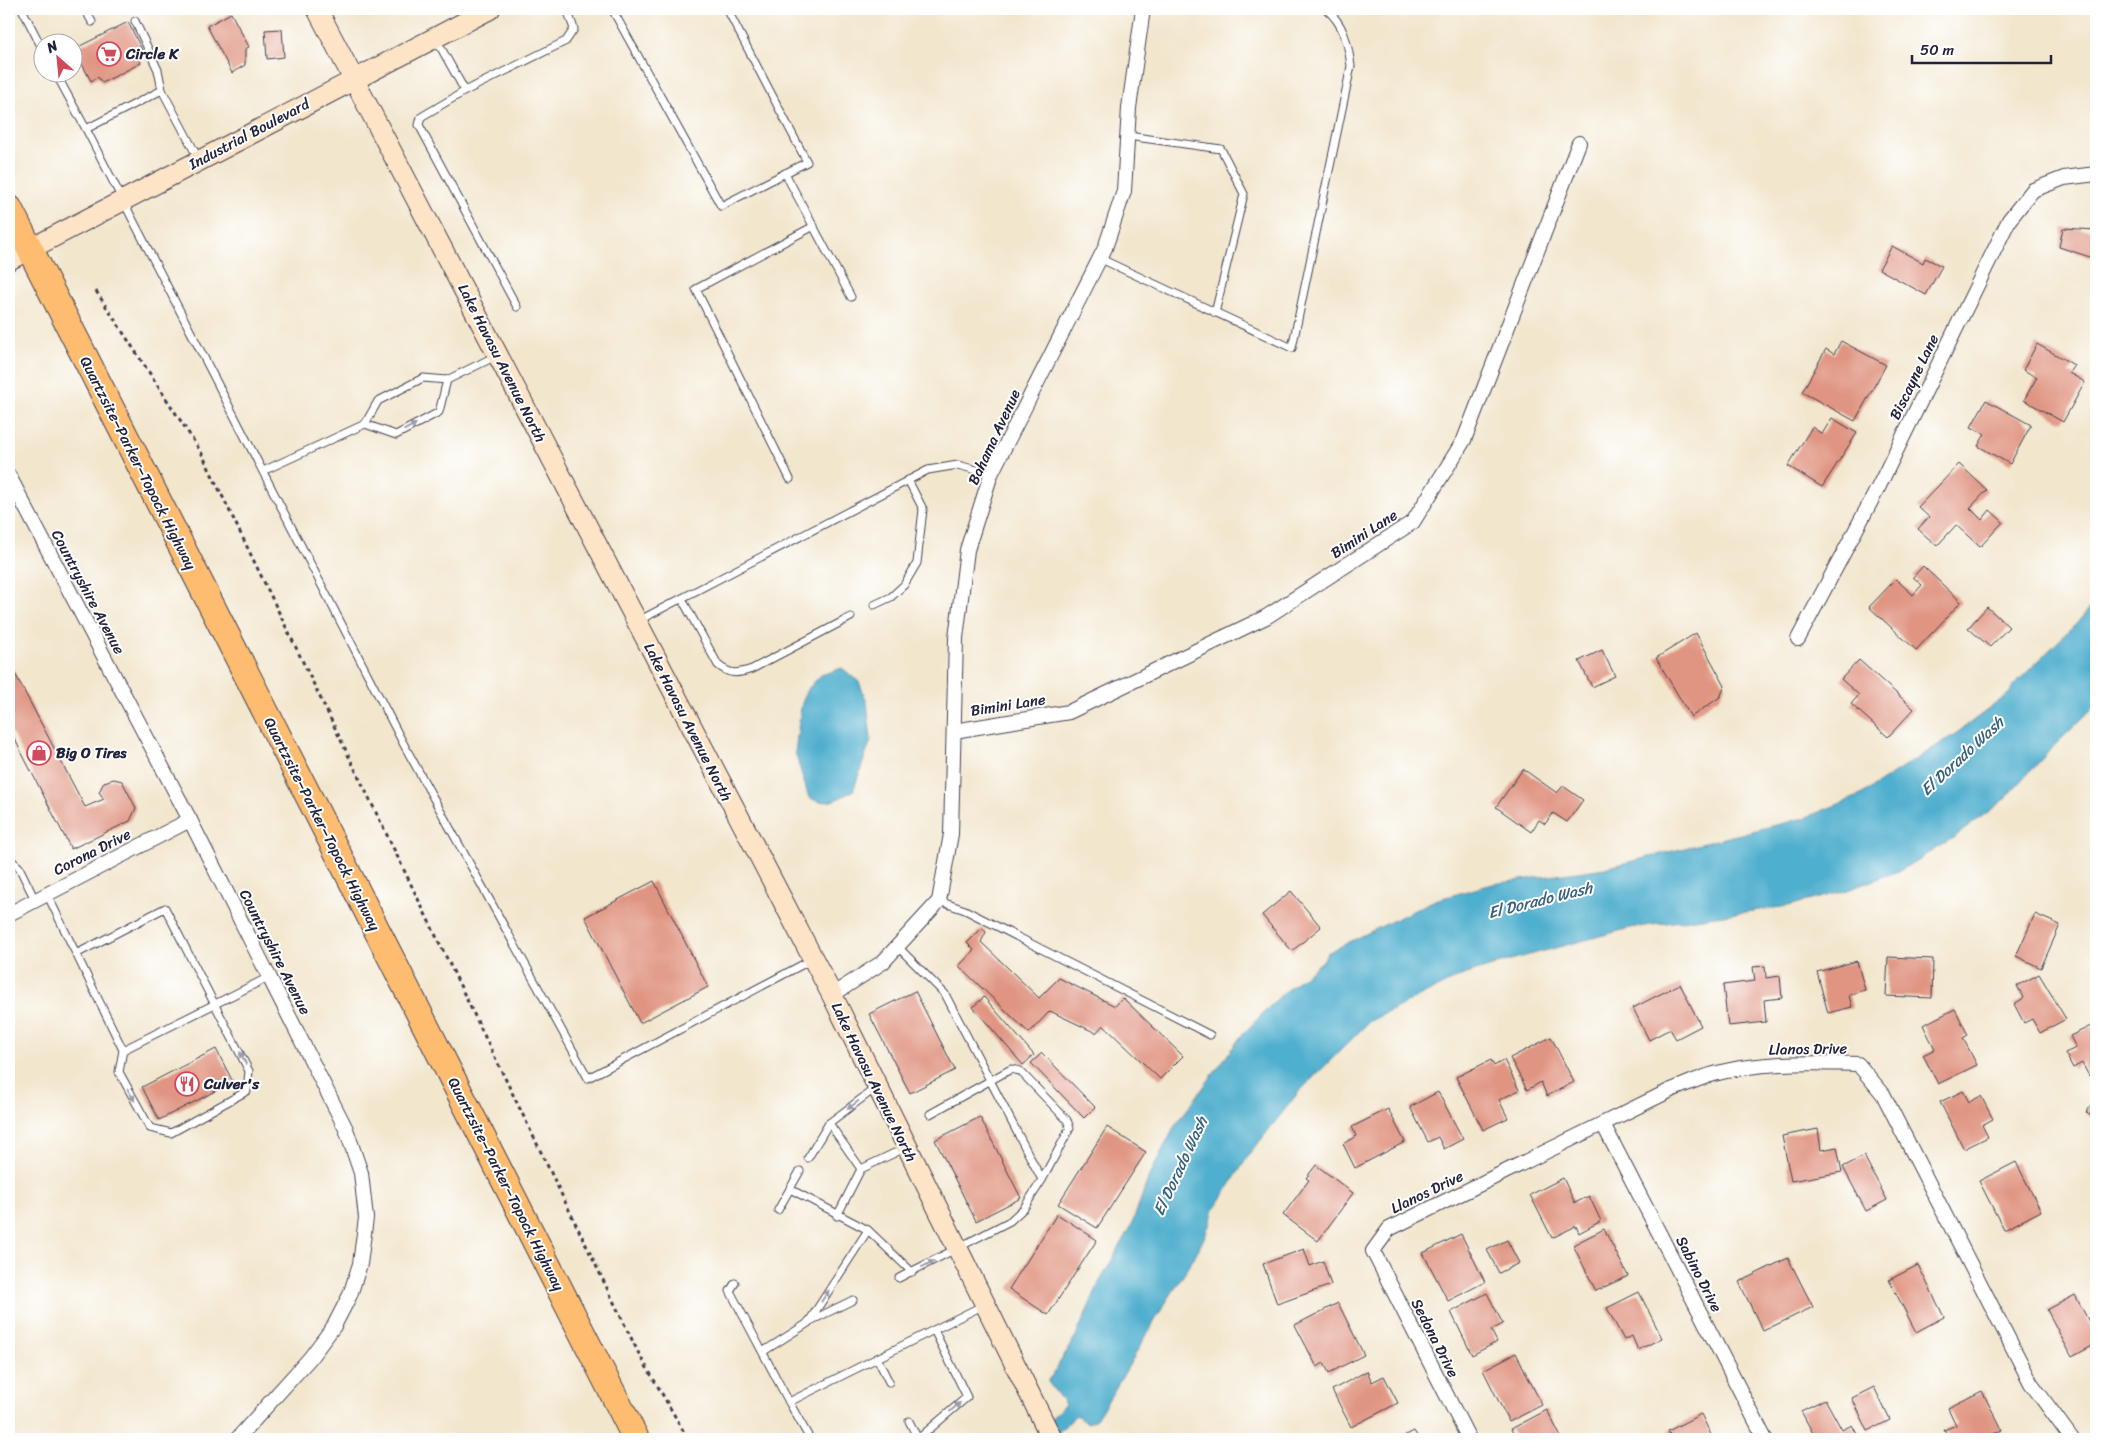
<svg xmlns="http://www.w3.org/2000/svg" width="2105" height="1448" font-family="Sriracha,sans-serif">
	<style>
		.water { fill: #50afce; stroke: #396884 }
		.building { fill: #e09582 }
		.lines { fill: none; stroke-linecap: round; stroke-linejoin: round }
		.lane-casing { stroke: #413f51; stroke-width: 9 }
		.street-casing { stroke: #413f51; stroke-width: 16 }
		.secondary-casing { stroke: #413f51; stroke-width: 22 }
		.highway-casing { stroke: #413f51; stroke-width: 28 }
		.path { stroke: #413f51; stroke-width: 3; stroke-dasharray: 4 4; stroke-linecap: butt }
		.lane { stroke: #fff; stroke-width: 7 }
		.street { stroke: #fff; stroke-width: 14 }
		.secondary { stroke: #fee4c6; stroke-width: 20 }
		.highway { stroke: #fdbc70; stroke-width: 26 }
		.oneway { fill: #9c9ca7 }
		.labels { text-anchor: middle; dominant-baseline: central; stroke-width: 4; stroke-linejoin: round; paint-order: stroke }
		.poi-label { font-size: 15px; font-weight: bold; fill: #22223b; stroke: #fff; text-anchor: start }
		.street-label { font-size: 15px; fill: #22223b; stroke: #fff }
		.water-label { font-size: 16px; font-style: italic; fill: #37617d; stroke: #fff }
	</style>
	<rect width="100%" height="100%" fill="#fff"/>
	<filter id="ink" filterUnits="userSpaceOnUse"><feTurbulence type="fractalNoise" baseFrequency=".02" numOctaves="2"/><feDisplacementMap in="SourceGraphic" scale="10" xChannelSelector="R" yChannelSelector="G"/><feConvolveMatrix kernelMatrix="1 2 1 2 8 2 1 2 1" color-interpolation-filters="sRGB"/></filter>
	<filter id="wash" filterUnits="userSpaceOnUse"><feTurbulence type="fractalNoise" baseFrequency=".0096" numOctaves="4" result="noise"/><feDisplacementMap in="SourceGraphic" scale="20" xChannelSelector="R" yChannelSelector="G"/><feGaussianBlur stdDeviation="1.12" result="paint"/><feColorMatrix in="noise" values="0 0 0 0 0 0 0 0 0 0 0 0 0 0 0 0 0 1.4 0 .05"/><feComposite in="paint" operator="in"/></filter>
	<g filter="url(#wash)">
		<rect width="100%" height="100%" fill="#f2e6cd"/>
		<!-- water -->
		<g class="water">
			<path d="M 2096,601 L 2096,705 L 2053,747 L 2004,800 L 1953,838 L 1901,870 L 1845,891 L 1788,906 L 1630,928 L 1514,959 L 1463,975 L 1370,1021 L 1297,1094 L 1249,1155 L 1213,1212 C 1205,1247 1176,1285 1157,1317 C 1137,1351 1118,1386 1096,1419 L 1088,1423 L 1076,1415 L 1052,1439 L 1032,1439 L 1065,1404 L 1048,1382 L 1077,1334 L 1099,1283 L 1131,1227 L 1149,1176 L 1175,1126 L 1242,1035 L 1284,992 L 1323,961 L 1327,953 L 1435,900 L 1493,884 L 1605,868 L 1804,818 L 1859,796 L 1958,732 L 2010,693 L 2014,685 L 2076,624 Z"/>
			<path d="M 842,668 L 859,682 L 867,702 L 871,740 L 853,791 C 835,800 829,806 809,798 L 795,752 L 801,707 L 806,691 L 821,675 Z"/>
		</g>
		<g id="blocks">
			<!-- building -->
			<g class="building">
				<polygon points="231,13 249,47 245,49 245,65 232,73 207,26"/>
				<polygon points="128,22 143,52 137,55 141,63 102,83 98,77 91,81 74,49"/>
				<polygon points="282,29 284,57 267,59 265,30"/>
				<polygon points="2063,228 2096,230 2096,259 2059,247"/>
				<polygon points="1892,246 1923,263 1925,258 1942,266 1926,295 1879,269"/>
				<polygon points="1841,341 1886,365 1855,421 1802,392 1826,349 1834,354"/>
				<polygon points="2037,344 2074,365 2069,373 2085,382 2063,422 2024,400 2037,377 2023,370"/>
				<polygon points="1986,400 2031,425 2010,464 1978,446 1985,434 1971,427"/>
				<polygon points="1832,418 1857,433 1822,487 1788,466 1812,427 1822,434"/>
				<polygon points="1959,464 1987,490 1970,508 1982,520 1990,510 2003,522 1980,547 1956,525 1937,546 1918,529 1929,517 1918,507"/>
				<polygon points="1923,566 1961,602 1916,650 1869,607 1896,579 1913,595 1922,585 1913,577"/>
				<polygon points="1987,607 2009,627 1990,647 1968,628"/>
				<polygon points="1696,633 1725,686 1720,697 1691,717 1656,658"/>
				<polygon points="1602,650 1615,676 1592,687 1579,661"/>
				<polygon points="1859,660 1914,709 1888,737 1851,704 1859,695 1841,679"/>
				<polygon points="9,662 85,807 104,799 99,792 104,782 114,779 122,781 136,808 130,821 71,849 9,728"/>
				<polygon points="1523,769 1557,793 1563,786 1583,800 1567,822 1553,813 1545,824 1539,820 1531,832 1496,807"/>
				<polygon points="654,881 708,987 640,1023 585,917"/>
				<polygon points="1291,891 1321,927 1292,951 1262,915"/>
				<polygon points="2035,914 2060,925 2041,968 2016,956"/>
				<polygon points="982,928 986,932 981,942 1039,998 1059,978 1115,1006 1123,998 1183,1056 1160,1079 1103,1025 1096,1033 1050,1011 1029,1033 959,966 974,950 967,943"/>
				<polygon points="1888,957 1933,959 1932,998 1886,996"/>
				<polygon points="1857,961 1865,990 1849,995 1852,1007 1828,1013 1817,972"/>
				<polygon points="1765,966 1766,978 1780,976 1782,998 1764,1000 1766,1022 1728,1026 1723,985 1755,981 1753,967"/>
				<polygon points="2039,974 2066,1019 2040,1033 2032,1019 2024,1023 2014,1004 2024,998 2017,986"/>
				<polygon points="1680,984 1701,1026 1676,1039 1670,1029 1649,1040 1633,1008"/>
				<polygon points="915,991 955,1070 910,1093 869,1014"/>
				<polygon points="984,997 1034,1055 1023,1065 973,1007"/>
				<polygon points="1955,1009 1968,1035 1963,1038 1977,1065 1938,1084 1923,1055 1935,1049 1923,1025"/>
				<polygon points="2091,1026 2096,1037 2096,1072 2089,1076 2082,1063 2073,1068 2065,1053 2076,1048 2070,1036"/>
				<polygon points="1551,1037 1574,1082 1547,1096 1541,1082 1527,1090 1510,1058"/>
				<polygon points="216,1049 233,1082 159,1120 142,1087"/>
				<polygon points="1042,1053 1095,1107 1084,1118 1031,1063"/>
				<polygon points="1491,1060 1494,1066 1504,1060 1519,1090 1499,1100 1508,1118 1483,1130 1456,1077"/>
				<polygon points="1963,1091 1969,1102 1981,1096 1993,1119 1982,1125 1988,1137 1964,1149 1940,1102"/>
				<polygon points="1438,1092 1463,1139 1444,1149 1438,1137 1428,1142 1410,1107"/>
				<polygon points="2096,1100 2096,1129 2092,1125 2096,1121 2086,1112"/>
				<polygon points="1388,1109 1405,1142 1355,1168 1343,1144 1356,1136 1352,1127"/>
				<polygon points="980,1117 1021,1198 976,1221 935,1140"/>
				<polygon points="1107,1127 1146,1152 1097,1228 1058,1204"/>
				<polygon points="1818,1129 1821,1150 1837,1147 1842,1172 1791,1181 1782,1136"/>
				<polygon points="1864,1156 1887,1200 1866,1211 1843,1167"/>
				<polygon points="2016,1162 2041,1211 2004,1230 1979,1181"/>
				<polygon points="1316,1165 1353,1193 1318,1241 1283,1215 1309,1180 1306,1178"/>
				<polygon points="1563,1178 1575,1203 1589,1196 1601,1221 1579,1233 1576,1226 1552,1238 1530,1195"/>
				<polygon points="1057,1214 1097,1240 1048,1315 1009,1289"/>
				<polygon points="1604,1229 1628,1276 1596,1291 1573,1245"/>
				<polygon points="1461,1234 1485,1282 1448,1301 1423,1253"/>
				<polygon points="1507,1240 1519,1263 1499,1273 1487,1250"/>
				<polygon points="1304,1249 1310,1266 1323,1261 1331,1285 1277,1304 1263,1264"/>
				<polygon points="1788,1258 1813,1307 1763,1331 1739,1282"/>
				<polygon points="1918,1265 1944,1317 1916,1332 1889,1280"/>
				<polygon points="1639,1292 1662,1338 1638,1350 1632,1336 1624,1340 1607,1308"/>
				<polygon points="1487,1293 1503,1324 1491,1330 1497,1342 1472,1355 1451,1312"/>
				<polygon points="2075,1295 2096,1335 2096,1344 2072,1357 2047,1310"/>
				<polygon points="1338,1303 1364,1355 1329,1373 1324,1363 1317,1367 1295,1325"/>
				<polygon points="1516,1353 1542,1405 1509,1422 1483,1370"/>
				<polygon points="1367,1371 1372,1382 1384,1376 1398,1403 1351,1427 1332,1390"/>
				<polygon points="1874,1387 1890,1420 1868,1431 1852,1398"/>
				<polygon points="1982,1391 2002,1430 1983,1439 1949,1439 1944,1430 1956,1425 1948,1408"/>
				<polygon points="1825,1399 1842,1430 1852,1425 1858,1436 1853,1439 1816,1439 1801,1411"/>
				<polygon points="1547,1410 1562,1439 1516,1439 1511,1429"/>
				<polygon points="1701,1414 1713,1439 1672,1439 1668,1431"/>
				<polygon points="1414,1431 1419,1439 1398,1439"/>
			</g>
		</g>
	</g>
	<g filter="url(#ink)">
		<use href="#blocks" fill-opacity="0" stroke="#413f51" stroke-width="1"/>
		<g class="lines">
			<!-- lane casing -->
			<g class="lane-casing">
				<g id="lane">
					<polyline points="22,9 42,48"/>
					<polyline points="85,9 92,22"/>
					<polyline points="612,9 721,206 807,162 727,9"/>
					<polyline points="135,21 158,70 162,90"/>
					<polyline points="436,39 465,91 566,41 574,29 567,9"/>
					<polyline points="55,72 86,129"/>
					<polyline points="465,91 421,117 419,125 517,307"/>
					<polyline points="1128,136 1221,149 1244,194 1215,313"/>
					<polyline points="198,158 162,90 86,129 403,743 588,1078 811,960"/>
					<polyline points="785,173 851,297"/>
					<path d="M 1101,259 L 1292,348 L 1351,66 C 1348,43 1344,24 1326,9"/>
					<polyline points="365,424 396,435 439,412 447,380"/>
					<polyline points="263,471 365,424 378,401 423,378 447,380 496,356"/>
					<polyline points="790,479 696,289 814,226"/>
					<path d="M 682,599 L 718,665 C 730,675 737,674 752,669 L 851,617"/>
					<polyline points="874,605 891,597 904,585 917,563 923,509 908,480"/>
					<polyline points="638,621 928,470 958,465 991,474"/>
					<polyline points="9,858 19,867 35,900"/>
					<polyline points="47,894 123,1050 119,1072 150,1128 171,1133 247,1091 249,1071 165,908 76,954"/>
					<polyline points="939,901 965,910 1210,1035"/>
					<polyline points="898,947 945,994 1042,1180 1024,1208 1010,1221 899,1278"/>
					<polyline points="123,1050 269,977"/>
					<polyline points="930,1114 1011,1069 1020,1071 1067,1120 1070,1128 1042,1180"/>
					<polyline points="829,1123 861,1169 905,1148"/>
					<polyline points="808,1158 829,1123 877,1087"/>
					<polyline points="790,1189 868,1230 912,1272"/>
					<polyline points="778,1210 800,1171"/>
					<polyline points="837,1216 861,1169"/>
					<polyline points="735,1283 730,1291 789,1402"/>
					<polyline points="808,1322 853,1300"/>
					<polyline points="764,1351 808,1323 868,1230"/>
					<polyline points="877,1358 889,1382"/>
					<polyline points="909,1421 918,1439"/>
					<polyline points="810,1439 789,1402 984,1305"/>
					<polyline points="918,1439 967,1397 934,1330"/>
				</g>
			</g>
			<!-- street casing -->
			<g class="street-casing">
				<g id="street">
					<polyline points="9,476 190,820 346,1129 361,1173 366,1218 360,1264 350,1295 334,1326 310,1358 237,1439"/>
					<polyline points="1798,639 1879,486 2009,220 2033,190 2064,178 2096,174"/>
					<polyline points="954,731 1069,712 1266,617 1413,522 1464,440 1579,143"/>
					<polyline points="9,914 190,820"/>
					<polyline points="832,995 883,962 939,901 951,834 956,638 967,550 991,474 1105,248 1124,191 1129,108 1143,9"/>
					<polyline points="1603,1124 1765,1439"/>
					<path d="M 1469,1439 L 1373,1251 L 1389,1229 L 1671,1090 C 1685,1085 1699,1078 1714,1074 C 1759,1061 1811,1063 1858,1064 L 1883,1094 L 2031,1383 L 2072,1439"/>
				</g>
			</g>
			<!-- secondary casing -->
			<g class="secondary-casing">
				<g id="secondary">
					<polyline points="317,9 832,995 1052,1439"/>
					<polyline points="9,260 490,9"/>
				</g>
			</g>
			<!-- highway casing -->
			<g class="highway-casing">
				<polyline id="highway" points="9,208 636,1439"/>
			</g>
			<!-- path -->
			<polyline class="path" points="96,291 201,452 638,1352 688,1439"/>
			<!-- lane -->
			<use href="#lane" class="lane"/>
			<!-- street -->
			<use href="#street" class="street"/>
			<!-- secondary -->
			<use href="#secondary" class="secondary"/>
			<!-- highway -->
			<use href="#highway" class="highway"/>
		</g>
		<!-- one-way arrows -->
		<defs><path id="oneway-solid" d="M-6-.8H1V-3.2L6.5 0L1 3.2V.8H-6Z" transform="scale(1.25)"/></defs>
		<g class="oneway">
			<use href="#oneway-solid" transform="translate(410 427) rotate(-29)"/>
			<use href="#oneway-solid" transform="translate(243 1058) rotate(-116)"/>
			<use href="#oneway-solid" transform="translate(131 1095) rotate(60)"/>
			<use href="#oneway-solid" transform="translate(853 1105) rotate(143)"/>
			<use href="#oneway-solid" transform="translate(928 1264) rotate(-26)"/>
			<use href="#oneway-solid" transform="translate(825 1296) rotate(-57)"/>
			<use href="#oneway-solid" transform="translate(955 1407) rotate(-41)"/>
		</g>
	</g>
	<!-- icons -->
	<defs>
		<g id="supermarket-ring" transform="scale(1.25)"><circle r="9.5" fill="#fff" stroke="#d1495b" stroke-width="1.5"/><path d="M-6-5.5h2.5l.6 2H6L4.5 2H-2.5L-4.4-4H-6ZM-1.5 3.2a1.3 1.3 0 1 0 .1 0ZM3 3.2a1.3 1.3 0 1 0 .1 0Z" fill="#d1495b"/></g>
		<g id="shop-ring" transform="scale(1.25)"><circle r="9.5" fill="#fff" stroke="#d1495b" stroke-width="1.5"/><path d="M-5-2.5h2.3a2.7 3.5 0 0 1 5.4 0H5L5.5 6h-11ZM-1.5-2.5h3a1.5 2.3 0 0 0-3 0Z" fill="#d1495b"/></g>
		<g id="restaurant-ring" transform="scale(1.25)"><circle r="9.5" fill="#fff" stroke="#d1495b" stroke-width="1.5"/><path d="M-5-6h1v4h1v-4h1v4h1v-4h1v5L-1.5 .5V6h-2V.5L-5-1ZM5-6V6H3V1.5H1.5Q1.5-4 5-6Z" fill="#d1495b"/></g>
	</defs>
	<g fill-rule="evenodd">
		<use href="#supermarket-ring" x="109" y="54"/>
		<use href="#shop-ring" x="39" y="753"/>
		<use href="#restaurant-ring" x="187" y="1084"/>
	</g>
	<g class="labels">
		<!-- poi labels -->
		<g class="poi-label">
			<text x="126" y="54">Circle K</text>
			<text x="56" y="753">Big O Tires</text>
			<text x="204" y="1084">Culver's</text>
		</g>
		<!-- street labels -->
		<g class="street-label">
			<text transform="translate(249 134) rotate(-28)">Industrial Boulevard</text>
			<text transform="translate(502 363) rotate(63)">Lake Havasu Avenue North</text>
			<text transform="translate(1914 377) rotate(-64)">Biscayne Lane</text>
			<text transform="translate(994 437) rotate(-65)">Bahama Avenue</text>
			<text transform="translate(138 463) rotate(63)">Quartzsite–Parker–Topock Highway</text>
			<text transform="translate(1364 534) rotate(-33)">Bimini Lane</text>
			<text transform="translate(88 592) rotate(62)">Countryshire Avenue</text>
			<text transform="translate(1008 705) rotate(-9)">Bimini Lane</text>
			<text transform="translate(688 722) rotate(63)">Lake Havasu Avenue North</text>
			<text transform="translate(322 824) rotate(63)">Quartzsite–Parker–Topock Highway</text>
			<text transform="translate(92 852) rotate(-27)">Corona Drive</text>
			<text transform="translate(275 952) rotate(63)">Countryshire Avenue</text>
			<text transform="translate(1808 1049) rotate(-1)">Llanos Drive</text>
			<text transform="translate(874 1082) rotate(64)">Lake Havasu Avenue North</text>
			<text transform="translate(506 1184) rotate(63)">Quartzsite–Parker–Topock Highway</text>
			<text transform="translate(1427 1192) rotate(-26)">Llanos Drive</text>
			<text transform="translate(1699 1274) rotate(63)">Sabino Drive</text>
			<text transform="translate(1435 1338) rotate(63)">Sedona Drive</text>
		</g>
		<!-- water labels -->
		<g class="water-label">
			<text transform="translate(1962 756) rotate(-43)">El Dorado Wash</text>
			<text transform="translate(1540 900) rotate(-14)">El Dorado Wash</text>
			<text transform="translate(1180 1166) rotate(-65)">El Dorado Wash</text>
		</g>
	</g>
	<!-- margin -->
	<rect width="2105" height="1448" fill="none" stroke="#fff" stroke-width="30"/>
	<!-- north arrow -->
	<g transform="translate(58 58) rotate(333)"><circle r="24" fill="#ffffff" stroke="#a7a7b1"/>
	<path d="M0-4L9 19L0 12L-9 19Z" fill="#d1495b"/>
	<text y="-8" font-size="14" font-weight="bold" text-anchor="middle" fill="#22223b">N</text>
	</g>
	<!-- scale -->
	<path d="M1912 55v8h139v-8" fill="none" stroke="#22223b" stroke-width="2.5"/>
	<text x="1920" y="55" font-size="15" fill="#22223b" stroke="#ffffff" stroke-width="4" paint-order="stroke">50 m</text>
</svg>
